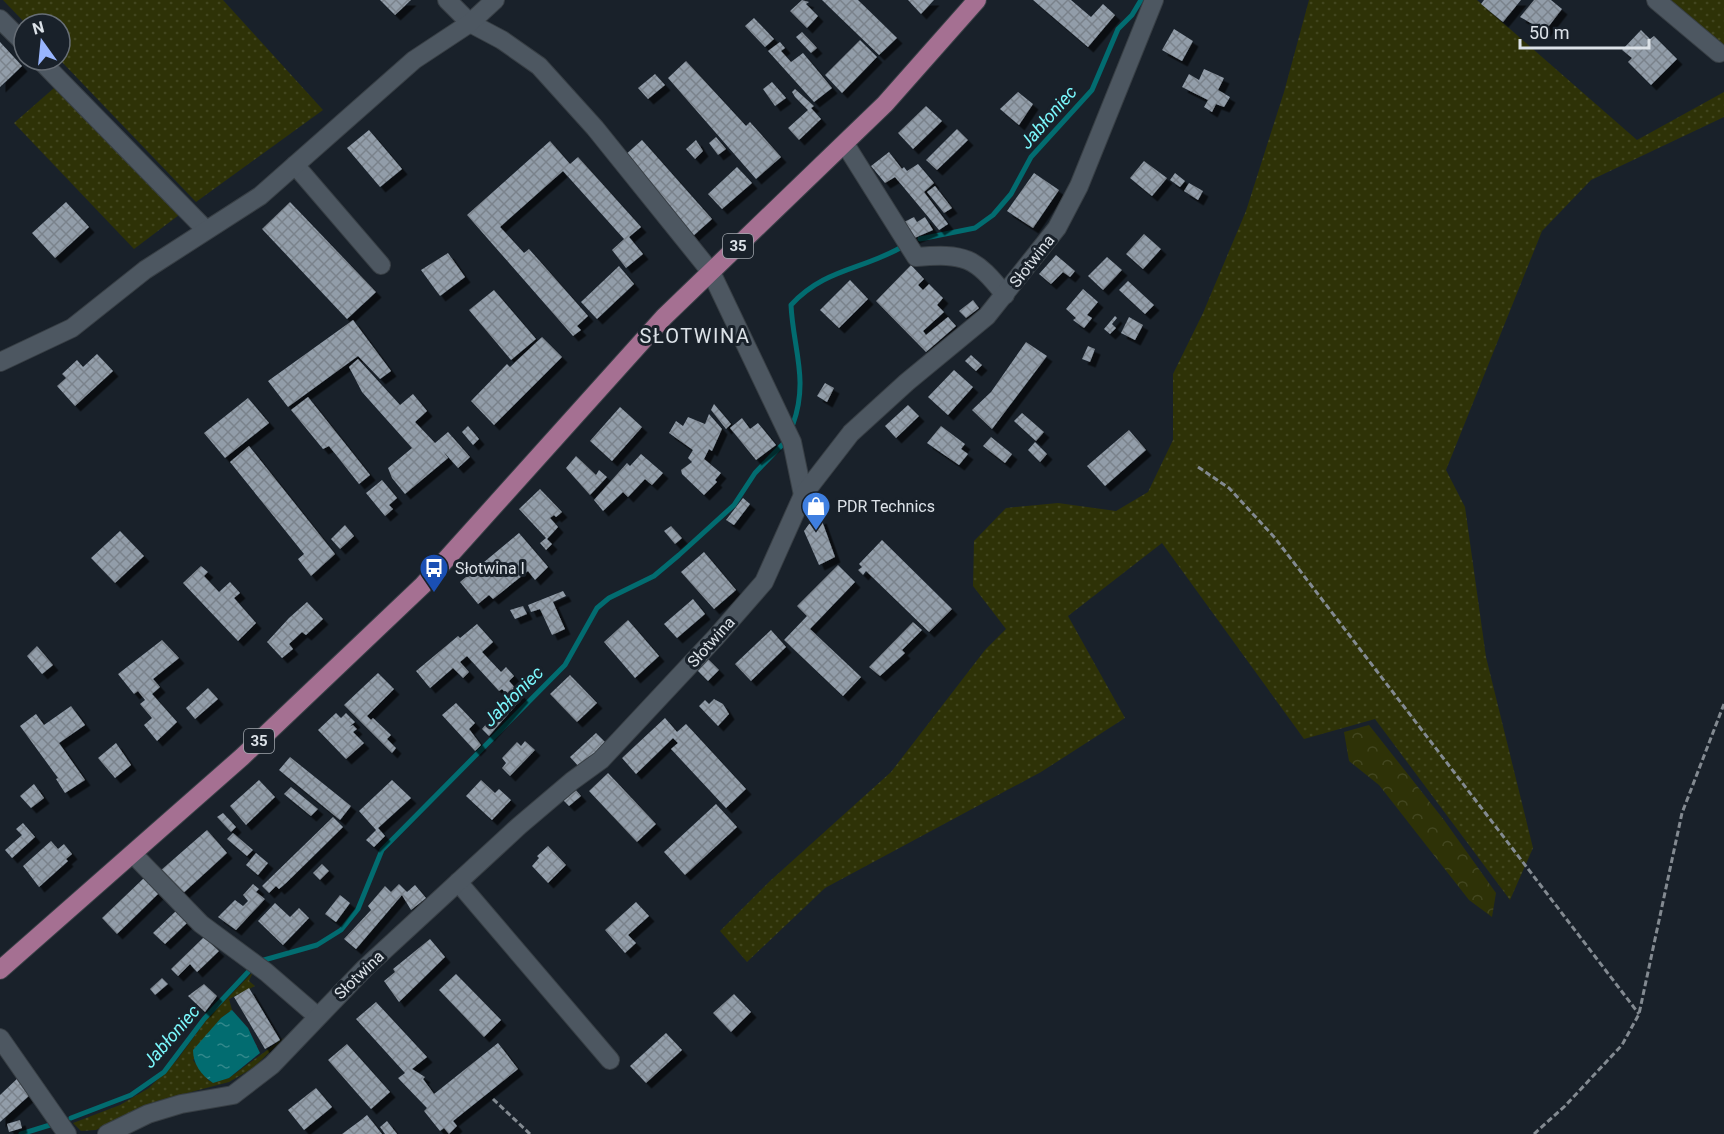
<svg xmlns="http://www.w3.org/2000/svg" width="1724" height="1134" font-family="Roboto,sans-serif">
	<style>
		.grass { fill: url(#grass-dots) }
		.forest { fill: url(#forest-crowns) }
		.water { fill: url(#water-ripples) }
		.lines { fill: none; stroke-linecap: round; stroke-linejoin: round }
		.stream { stroke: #026c70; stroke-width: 5 }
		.building { fill: url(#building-cross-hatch); filter: url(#shadow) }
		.minor-casing { stroke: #383f45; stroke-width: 20 }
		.major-casing { stroke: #383f45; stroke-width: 20 }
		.path { stroke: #838a91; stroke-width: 3; stroke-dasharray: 6 3; stroke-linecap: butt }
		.minor { stroke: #4d5761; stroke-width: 18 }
		.major { stroke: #a57092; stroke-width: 18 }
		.labels { text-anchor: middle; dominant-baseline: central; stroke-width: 6; stroke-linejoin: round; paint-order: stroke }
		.shield { fill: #19212a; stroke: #a2a8af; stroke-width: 1.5 }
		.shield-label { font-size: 15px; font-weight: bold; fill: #dce2e8 }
		.street-label { font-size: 16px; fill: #dce2e8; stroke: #19212a }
		.poi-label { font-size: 16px; fill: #dce2e8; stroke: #19212a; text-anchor: start }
		.water-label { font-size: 18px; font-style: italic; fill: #7bf8fd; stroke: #19212a }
		.quarter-label { font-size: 20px; letter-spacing: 1.5px; fill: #dce2e8; stroke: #19212a }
	</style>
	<defs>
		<pattern id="grass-dots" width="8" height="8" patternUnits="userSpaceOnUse" patternTransform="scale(1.5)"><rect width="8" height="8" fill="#2e3207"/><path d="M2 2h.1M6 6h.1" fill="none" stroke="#42461f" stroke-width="1.8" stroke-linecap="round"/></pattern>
		<pattern id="forest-crowns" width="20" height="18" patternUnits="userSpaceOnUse" patternTransform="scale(1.5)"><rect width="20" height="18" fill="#2e3207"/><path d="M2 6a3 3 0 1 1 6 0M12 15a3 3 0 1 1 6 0" fill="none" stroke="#42461f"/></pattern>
		<pattern id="water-ripples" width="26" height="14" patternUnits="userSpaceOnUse" patternTransform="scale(1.5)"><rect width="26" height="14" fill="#026c70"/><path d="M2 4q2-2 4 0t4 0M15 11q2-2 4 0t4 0" fill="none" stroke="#32888b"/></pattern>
		<pattern id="building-cross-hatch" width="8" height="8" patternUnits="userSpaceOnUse" patternTransform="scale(1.5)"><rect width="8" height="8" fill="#929da9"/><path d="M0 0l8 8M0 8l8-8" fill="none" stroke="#7a828b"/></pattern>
		<filter id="shadow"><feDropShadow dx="5.5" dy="5.5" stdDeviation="0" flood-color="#0009"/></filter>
	</defs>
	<rect width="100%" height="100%" fill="#19212a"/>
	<!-- grass -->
	<g class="grass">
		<polygon points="3,0 223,0 323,110 196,202 60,60 60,24 26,24"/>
		<polygon points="1309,0 1477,0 1637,140 1724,92 1724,117 1591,180 1542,231 1446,470 1465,507 1486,657 1533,848 1510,900 1375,719 1304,739 1162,543 1068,616 1125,718 1041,772 825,888 747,962 720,931 770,881 891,772 985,650 1006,629 973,586 974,541 1006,508 1058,503 1116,511 1148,492 1173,440 1173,374 1203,313 1246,211 1284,92"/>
		<polygon points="1666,0 1724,0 1724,47"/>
		<polygon points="54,88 179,215 134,249 14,123"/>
		<polygon points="253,972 249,981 255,986 229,999 232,1010 221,1018 193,1060 209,1081 229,1078 285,1037 253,1068 229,1082 157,1101 96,1130 81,1131 73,1123 120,1105 149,1088 177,1060 207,1019"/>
	</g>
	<!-- forest -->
	<polygon class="forest" points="1369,725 1444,820 1496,893 1492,917 1469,900 1379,785 1349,761 1344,732"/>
	<!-- water -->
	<path class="water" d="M 232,1010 L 248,1028 L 260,1053 L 229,1078 L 213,1083 C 201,1075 193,1064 193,1050 L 221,1018 Z"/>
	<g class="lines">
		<!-- stream -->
		<g class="stream">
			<polyline points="920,239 975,228 993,215 1011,194 1031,157 1092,90 1118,29 1132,15 1141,0"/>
			<path d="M 793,424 C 809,380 793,348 791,305 C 824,269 861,270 900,248"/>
			<polyline points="264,960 317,945 341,930 358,909 382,850 565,665 597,608 609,598 654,576 679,555 734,505 755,473 783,444"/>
			<polyline points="71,1118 131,1095 164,1072 204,1019 249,971"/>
			<polyline points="21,1134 50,1125"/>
		</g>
	</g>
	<!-- building -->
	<g class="building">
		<polygon points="380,0 411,0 395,15"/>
		<polygon points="802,0 809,2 806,4 818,16 807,28 790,11"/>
		<polygon points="822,0 858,0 897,38 879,55"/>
		<polygon points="908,0 934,0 921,14"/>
		<polygon points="1033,0 1071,0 1091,17 1103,4 1115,15 1088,47"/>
		<polygon points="1484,0 1521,0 1503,22 1481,4"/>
		<polygon points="1534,0 1551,0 1562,9 1545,31 1520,17"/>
		<polygon points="754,18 774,39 765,47 745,26"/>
		<polygon points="1174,29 1193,41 1182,61 1162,50"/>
		<polygon points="1641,30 1650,39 1654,36 1677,59 1651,85 1628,62 1632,58 1622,50"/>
		<polygon points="802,32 817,48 811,53 796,37"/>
		<polygon points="860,40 877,57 842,93 825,75"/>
		<polygon points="0,42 22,66 0,87"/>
		<polygon points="780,42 785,48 781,51 791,62 803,53 832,88 814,102 768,51"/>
		<polygon points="686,61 746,126 750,122 781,157 756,179 668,78"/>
		<polygon points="1204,69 1224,78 1218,90 1230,97 1224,107 1216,104 1212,112 1204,107 1208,100 1182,87 1189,74 1199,80"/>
		<polygon points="655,74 665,85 648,99 638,88"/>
		<polygon points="772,82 786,98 775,106 763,89"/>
		<polygon points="795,89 814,106 811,108 821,119 799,140 788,128 808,110 795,97 792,92"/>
		<polygon points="1018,92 1033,104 1019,125 1000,109"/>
		<polygon points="926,106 942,121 913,149 898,133"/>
		<polygon points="957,129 968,140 937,170 926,160"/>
		<polygon points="369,130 402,169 380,187 347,148"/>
		<polygon points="716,137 726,149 718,155 709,143"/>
		<polygon points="642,140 712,219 693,236 625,155"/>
		<polygon points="696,140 703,151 695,159 686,149"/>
		<polygon points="550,141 570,164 578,157 641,227 629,237 643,254 626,268 612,250 624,239 563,171 500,227 524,253 529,249 588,316 577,326 581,330 573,336 467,215"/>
		<polygon points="889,152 902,169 904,167 907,171 918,164 934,183 924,192 948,224 939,230 895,177 885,183 871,166"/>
		<polygon points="1144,161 1167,178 1152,196 1130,178"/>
		<polygon points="737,167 752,183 722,209 708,194"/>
		<polygon points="1034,173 1059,190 1033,228 1007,211"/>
		<polygon points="1175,173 1185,181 1180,187 1170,180"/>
		<polygon points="1189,183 1203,191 1198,200 1184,191"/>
		<polygon points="935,186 952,208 944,213 927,192"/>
		<polygon points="66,202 89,227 55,258 32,233"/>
		<polygon points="290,202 376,292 347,319 262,229"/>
		<polygon points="914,217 917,222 925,217 933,230 912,239 904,222"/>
		<polygon points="1144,234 1161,249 1143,269 1126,254"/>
		<polygon points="448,253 465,277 440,296 421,270"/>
		<polygon points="1056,255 1075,271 1070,277 1063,272 1051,284 1039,274"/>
		<polygon points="1107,257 1122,270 1103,290 1088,276"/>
		<polygon points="911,265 924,279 918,285 923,290 929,284 943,298 937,305 944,312 923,331 926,335 948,317 956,326 926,352 876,301"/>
		<polygon points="619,266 634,284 597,319 581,302"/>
		<polygon points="850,280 868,299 839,328 820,310"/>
		<polygon points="1128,281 1154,305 1145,314 1119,290"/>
		<polygon points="1083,289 1098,302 1087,315 1092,318 1084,328 1073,320 1076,318 1066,309"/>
		<polygon points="494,290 536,339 511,360 469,310"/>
		<polygon points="973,300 979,308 966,318 959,311"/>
		<polygon points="1115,316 1117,318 1112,324 1116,328 1110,334 1104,329"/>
		<polygon points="1129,317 1143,325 1135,340 1121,333"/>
		<polygon points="353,320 391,371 380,379 358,356 288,407 268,381"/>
		<polygon points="542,337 562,357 494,425 471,401 507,364 510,367"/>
		<polygon points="1026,342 1047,356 992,429 972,410 991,392"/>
		<polygon points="1088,346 1095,349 1090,362 1082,359"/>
		<polygon points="97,354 113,371 75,406 57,386 66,378 62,374 77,360 83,367"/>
		<polygon points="971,355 982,365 976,371 965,361"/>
		<polygon points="358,359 400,405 413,394 427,411 415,422 435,443 448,432 470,457 458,468 443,451 448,458 405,494 392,478 388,468 412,448 362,392 349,367"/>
		<polygon points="954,370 973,387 948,415 928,397"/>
		<polygon points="825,383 834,388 827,402 817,396"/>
		<polygon points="308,397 370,475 359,484 329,446 323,449 291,410"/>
		<polygon points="248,398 269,423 225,458 204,433"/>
		<polygon points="714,404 731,424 726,429 711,410"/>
		<polygon points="908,405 919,416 896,438 885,426"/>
		<polygon points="620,407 642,427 612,461 590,441"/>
		<polygon points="1022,413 1044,432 1036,441 1014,421"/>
		<polygon points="709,414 722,429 712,451 709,449 704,459 721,473 715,480 717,482 704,495 682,474 681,470 692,462 688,458 693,450 669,433 676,421 683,426 688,417 705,424"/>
		<polygon points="742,418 750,429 758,423 776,445 756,460 730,428"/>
		<polygon points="468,426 479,439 473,445 462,432"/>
		<polygon points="941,426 965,444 961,449 968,454 959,465 927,443"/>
		<polygon points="1129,430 1146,450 1105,486 1087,466"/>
		<polygon points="991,437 1012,454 1005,463 983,446"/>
		<polygon points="1035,442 1047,454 1040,462 1028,450"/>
		<polygon points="249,446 335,554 311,576 298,559 304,554 230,462"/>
		<polygon points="641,454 663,473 652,485 645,479 628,497 623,492 603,511 594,500 627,463 630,466"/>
		<polygon points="576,456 596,475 599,470 607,477 590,495 566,468"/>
		<polygon points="382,480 397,498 389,505 393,509 385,516 366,493"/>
		<polygon points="540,489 562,512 556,517 554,515 550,518 558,527 547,539 552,544 546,550 540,543 546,538 519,509"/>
		<polygon points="743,498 750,504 734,525 726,520"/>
		<polygon points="821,518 835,557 819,565 804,531 809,524"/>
		<polygon points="345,525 354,536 340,549 331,539"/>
		<polygon points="671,526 682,538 675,544 664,531"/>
		<polygon points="120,531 144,556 115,583 91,558"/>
		<polygon points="519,533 548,567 535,580 528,571 493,599 489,595 478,604 460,582"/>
		<polygon points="882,540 952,609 929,632 866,571 863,575 858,570 862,567 859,564"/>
		<polygon points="704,552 736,590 714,609 681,572"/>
		<polygon points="838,565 855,582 810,629 861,677 843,696 784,640 807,616 797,606"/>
		<polygon points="201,566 208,572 204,576 219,592 230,582 240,593 234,598 256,623 238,641 183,583"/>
		<polygon points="563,591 566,596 553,602 565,629 552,635 540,609 531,612 528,605"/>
		<polygon points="693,599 705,614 677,638 664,624"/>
		<polygon points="307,602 323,619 306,635 302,632 289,644 293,649 282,658 267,642 289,618"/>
		<polygon points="523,606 527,614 515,619 510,610"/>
		<polygon points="628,620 659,656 635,678 604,642"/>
		<polygon points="913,622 922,630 902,650 905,653 880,676 869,667"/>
		<polygon points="477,624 493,642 482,652 501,672 506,667 514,676 509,681 523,697 489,736 482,729 509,697 502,689 499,691 467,656 460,662 469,672 463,678 453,668 430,688 416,671 458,636 460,638"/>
		<polygon points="771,630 786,647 751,681 735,664"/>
		<polygon points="162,640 179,658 153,679 160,687 152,694 177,722 157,741 144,725 152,718 140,704 145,700 138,691 134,694 118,674"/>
		<polygon points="37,646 53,665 42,674 27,656"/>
		<polygon points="706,657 719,670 708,681 695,668"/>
		<polygon points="378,673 394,689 367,716 371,720 373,718 391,735 387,739 396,748 392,753 344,705"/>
		<polygon points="570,675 597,703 577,722 550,694"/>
		<polygon points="208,688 218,699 195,719 186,708"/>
		<polygon points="714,699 723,704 729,714 718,726 699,706 705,700 709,704"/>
		<polygon points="456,703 475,723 469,729 481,745 475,751 442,715"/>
		<polygon points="71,706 85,725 59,743 85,780 65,793 56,779 58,778 20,726 36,714 44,725"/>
		<polygon points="336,713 341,718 346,713 355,722 349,727 353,725 357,729 353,732 364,743 346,759 318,730"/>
		<polygon points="665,718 677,732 686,724 746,789 726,808 671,749 678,743 673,738 636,774 622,758"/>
		<polygon points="596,733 608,745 582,770 570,757"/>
		<polygon points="525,741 535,750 510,776 502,768 506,763 502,758 517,742 521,746"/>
		<polygon points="116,743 131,765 115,778 98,758"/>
		<polygon points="290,757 351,806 340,820 279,770"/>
		<polygon points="608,773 656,824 637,842 589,791"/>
		<polygon points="259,780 275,797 246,825 230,806"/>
		<polygon points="392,780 411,798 378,828 385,836 374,847 366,840 376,830 359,811"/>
		<polygon points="481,780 495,793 499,789 511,800 492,820 466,796"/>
		<polygon points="34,784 44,798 31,808 20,796"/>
		<polygon points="291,787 318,809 311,816 284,794"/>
		<polygon points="574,788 581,796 569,806 562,799"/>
		<polygon points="716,804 737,827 685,875 664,852"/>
		<polygon points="223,813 236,827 231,832 217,817"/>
		<polygon points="333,817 343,827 286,883 279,889 276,886 269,893 262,886"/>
		<polygon points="23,823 35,837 12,858 5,850 22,835 16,829"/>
		<polygon points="207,830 227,853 180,896 160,871"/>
		<polygon points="233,833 253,850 247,856 227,839"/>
		<polygon points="51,841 58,849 64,844 72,854 66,859 68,861 39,887 23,866"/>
		<polygon points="548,846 566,865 548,883 532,866 539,858 537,856"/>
		<polygon points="256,853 268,863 258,875 246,865"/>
		<polygon points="322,864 329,871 320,880 313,873"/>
		<polygon points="144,878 159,893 117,934 102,918"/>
		<polygon points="253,884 259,889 256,892 265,899 236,930 218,917 235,900 243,906 248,901 243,895"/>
		<polygon points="399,884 407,892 415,885 426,898 411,910 402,895 356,949 344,939 371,910 368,906 385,886 391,892"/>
		<polygon points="340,895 350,903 336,922 325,914"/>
		<polygon points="636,902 649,916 628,935 636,943 625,953 605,930"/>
		<polygon points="275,903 290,917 299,908 309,918 283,945 258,921"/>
		<polygon points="177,910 188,922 165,944 153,933"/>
		<polygon points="204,937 219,951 197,972 190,964 178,976 171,969"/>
		<polygon points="430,939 445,957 399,1002 384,981 395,972 393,969"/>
		<polygon points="456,974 501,1020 484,1037 439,990"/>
		<polygon points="162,978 168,984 155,995 150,989"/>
		<polygon points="204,984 217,996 205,1012 188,996"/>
		<polygon points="249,988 280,1040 265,1049 234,997"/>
		<polygon points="734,994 751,1012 731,1032 713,1013"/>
		<polygon points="376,1002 427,1057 412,1069 425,1077 423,1079 434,1094 498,1043 518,1069 453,1121 457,1126 449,1134 444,1128 440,1131 424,1111 427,1108 398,1078 405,1073 356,1019"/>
		<polygon points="666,1033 682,1050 646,1083 630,1066"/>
		<polygon points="347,1044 390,1092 371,1109 328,1060"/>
		<polygon points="20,1076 32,1093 0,1122 0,1095"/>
		<polygon points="316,1088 332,1107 304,1130 288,1110"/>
		<polygon points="367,1115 382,1134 342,1134 361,1120"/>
		<polygon points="20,1120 22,1128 9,1132 7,1124"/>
		<polygon points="387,1121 397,1134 385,1134 380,1127"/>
	</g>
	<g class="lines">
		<!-- minor casing -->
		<g class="minor-casing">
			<g id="minor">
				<polyline points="447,0 470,23 502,40 539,66 595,128 711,272 792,442 803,495"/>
				<polyline points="1656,0 1719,53"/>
				<polyline points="0,19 24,43"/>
				<polyline points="40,60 206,230"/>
				<path d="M 845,144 L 916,257 C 965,253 975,257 1005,295"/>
				<polyline points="295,165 381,265"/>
				<polyline points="0,362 72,328 145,270 260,196 414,60 470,23 495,0"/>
				<polyline points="133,854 201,924 266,972 317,1016"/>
				<polyline points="458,882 610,1060"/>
				<polyline points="0,1038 67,1134"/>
				<polyline points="107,1134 148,1114 181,1104 233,1095 272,1065 365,968 519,826 572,781 601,760 716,637 764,582 803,495 851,433 907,382 987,316 1057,228 1079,186 1154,0"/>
			</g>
		</g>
		<!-- major casing -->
		<g class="major-casing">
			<polyline id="major" points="0,970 242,757 423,585 664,317 885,104 977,0"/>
		</g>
		<!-- path -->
		<g class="path">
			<polyline points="1198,467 1229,488 1275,538 1639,1014"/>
			<polyline points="493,1099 530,1134"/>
			<polyline points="1534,1134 1565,1106 1622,1045 1639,1014 1682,813 1724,704"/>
		</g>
		<!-- minor -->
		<use href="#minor" class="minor"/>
		<!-- major -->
		<use href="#major" class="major"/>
	</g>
	<!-- icons -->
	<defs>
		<g id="shop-pin" transform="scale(1.5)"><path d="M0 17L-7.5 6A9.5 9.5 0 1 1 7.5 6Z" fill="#3f7fe0" stroke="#19212a"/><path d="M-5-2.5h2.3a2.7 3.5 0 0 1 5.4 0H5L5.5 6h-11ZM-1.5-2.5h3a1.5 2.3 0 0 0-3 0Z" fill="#fff"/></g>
		<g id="bus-pin" transform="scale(1.5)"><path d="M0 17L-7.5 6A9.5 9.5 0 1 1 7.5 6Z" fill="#1a4fb4" stroke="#19212a"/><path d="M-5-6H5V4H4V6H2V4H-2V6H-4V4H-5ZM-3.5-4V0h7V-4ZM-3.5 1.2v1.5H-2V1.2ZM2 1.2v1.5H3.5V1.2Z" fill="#fff"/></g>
	</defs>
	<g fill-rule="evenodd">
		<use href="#shop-pin" x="816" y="506"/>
		<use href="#bus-pin" x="434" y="568"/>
	</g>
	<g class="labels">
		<!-- shield labels -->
		<g class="shield">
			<rect x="723" y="234" width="30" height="24" rx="4.5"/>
			<rect x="244" y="729" width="30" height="24" rx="4.5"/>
		</g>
		<g class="shield-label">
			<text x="738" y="246">35</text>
			<text x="259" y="741">35</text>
		</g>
		<!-- street labels -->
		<g class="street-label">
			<text transform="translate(1032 261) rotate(-52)">Słotwina</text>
			<text transform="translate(711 642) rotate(-48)">Słotwina</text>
			<text transform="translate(359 975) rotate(-44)">Słotwina</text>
		</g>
		<!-- poi labels -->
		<g class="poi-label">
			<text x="837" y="506">PDR Technics</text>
			<text x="455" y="568">Słotwina I</text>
		</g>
		<!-- water labels -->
		<g class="water-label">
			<text transform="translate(1048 117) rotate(-49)">Jabłoniec</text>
			<text transform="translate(513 696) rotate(-45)">Jabłoniec</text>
			<text transform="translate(171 1036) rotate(-49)">Jabłoniec</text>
		</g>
		<!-- quarter labels -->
		<g class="quarter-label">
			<text x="695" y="336">SŁOTWINA</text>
		</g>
	</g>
	<!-- north arrow -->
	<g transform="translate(42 42) rotate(345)"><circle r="28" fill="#19212a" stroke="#676e76" stroke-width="1.5"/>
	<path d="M0-4.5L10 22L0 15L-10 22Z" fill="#98b5fd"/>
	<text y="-9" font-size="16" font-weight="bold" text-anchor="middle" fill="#dce2e8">N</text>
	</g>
	<!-- scale -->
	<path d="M1520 39v9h129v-9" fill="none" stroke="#dce2e8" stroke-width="3"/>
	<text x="1529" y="39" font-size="18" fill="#dce2e8" stroke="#19212a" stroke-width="4.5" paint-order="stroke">50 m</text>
</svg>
